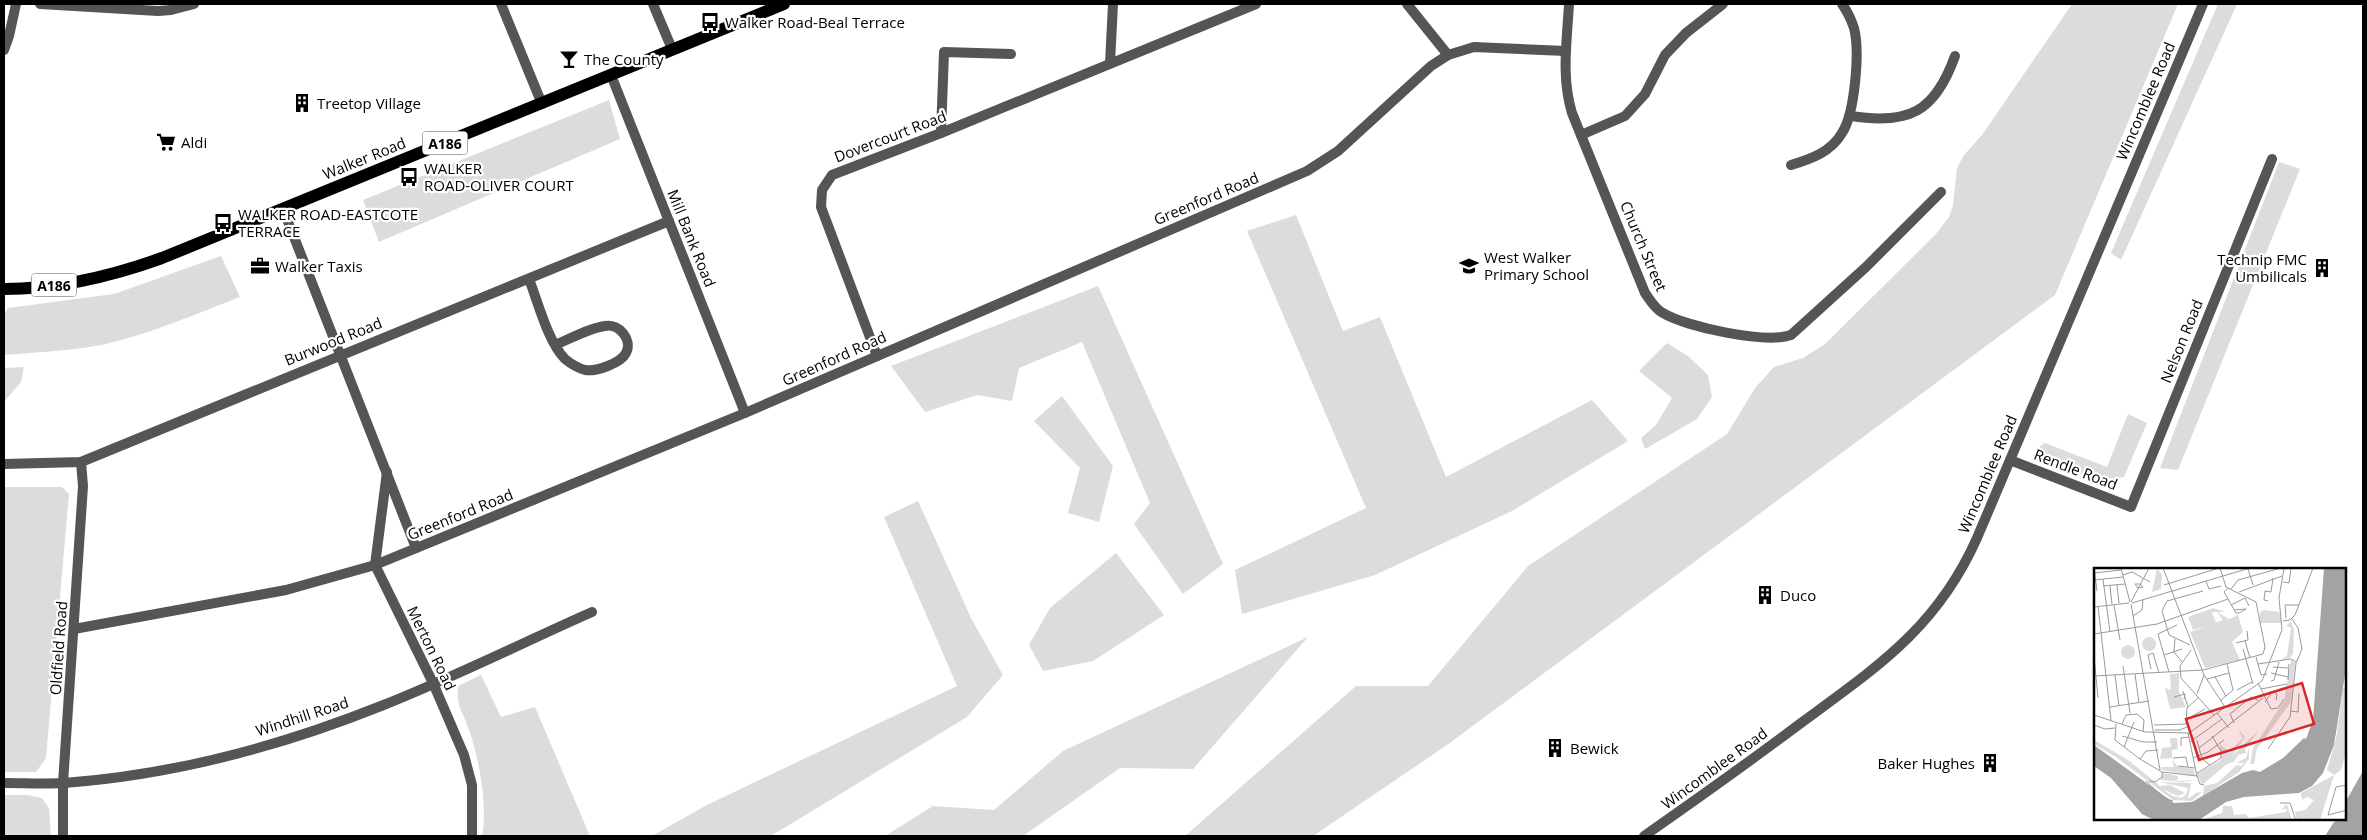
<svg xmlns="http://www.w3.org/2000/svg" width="2367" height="840" font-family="'Open Sans',sans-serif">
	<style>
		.green { fill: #dcdcdc }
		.water { fill: #a3a3a3 }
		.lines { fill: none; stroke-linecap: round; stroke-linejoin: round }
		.street { stroke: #555; stroke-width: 10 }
		.primary { stroke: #000; stroke-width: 12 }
		.labels { text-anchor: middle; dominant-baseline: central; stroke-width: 4.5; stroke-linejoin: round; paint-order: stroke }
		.shield { fill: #fff; stroke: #4c4c4c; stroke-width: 1 }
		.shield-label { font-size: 14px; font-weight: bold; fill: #000 }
		.poi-label { font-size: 15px; fill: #000; stroke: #fff; text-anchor: start }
		.street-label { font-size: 15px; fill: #000; stroke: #fff }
		.inset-road { fill: none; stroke: #999; stroke-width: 1 }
		.view { fill: #d62828; fill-opacity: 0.15; stroke: #d62828; stroke-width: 2.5 }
		.inset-edge { fill: none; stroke: #000; stroke-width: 2.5 }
	</style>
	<rect width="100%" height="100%" fill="#fff"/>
	<!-- green -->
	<g class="green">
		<polygon points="2072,4 2178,4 2055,295 1447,745 1313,836 1185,836 1356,686 1428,686 1528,566 1727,434 1755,388 1774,367 1803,358 1825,344 1936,234 1949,217 1953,205 1957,168 1964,155 1982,135"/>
		<polygon points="2218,4 2237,4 2121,260 2111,253"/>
		<polygon points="609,100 620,139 379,242 363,200"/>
		<polygon points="2279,162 2300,169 2178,470 2160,468"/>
		<polygon points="1296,215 1343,331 1380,317 1446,477 1592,400 1628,441 1512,511 1375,575 1242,614 1235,570 1366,508 1247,231"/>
		<path d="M 221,256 L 240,297 C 196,314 152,333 106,344 C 73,351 38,352 4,355 L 4,314 L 8,308 L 114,294 Z"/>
		<polygon points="1098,286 1223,564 1183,594 1134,524 1150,503 1082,342 1019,368 1012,401 977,395 925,412 891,366"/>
		<polygon points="1667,343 1688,356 1708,375 1712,397 1697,419 1645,449 1641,438 1656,425 1672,398 1639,371"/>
		<polygon points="24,367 21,382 4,402 4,368"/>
		<polygon points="1062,396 1113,466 1099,522 1068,513 1080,468 1034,421"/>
		<polygon points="2128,414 2147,423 2124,477 2100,482 2041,456 2039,447 2045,443 2107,467"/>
		<polygon points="4,487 62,487 69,494 46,758 36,772 4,772"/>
		<polygon points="918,501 971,618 1003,675 967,717 771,836 652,836 707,805 957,686 884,517"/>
		<polygon points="1116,553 1164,615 1093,661 1043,671 1029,645 1050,608"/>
		<polygon points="1308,637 1193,769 1120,768 1023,836 885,836 933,806 994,810 1063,751"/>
		<path d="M 481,675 L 501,717 L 535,707 L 590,836 L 482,836 C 488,807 479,758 469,730 C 463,711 456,708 458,686 Z"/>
		<polygon points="4,795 28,795 42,798 49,808 51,836 4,836"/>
	</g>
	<!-- water -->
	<polygon class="water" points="2363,771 2363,836 2325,836 2336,819 2346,819 2346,801"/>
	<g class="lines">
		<!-- street -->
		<g class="street">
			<polyline points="40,4 158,11 171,10 194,4"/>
			<polyline points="501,4 542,104"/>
			<polyline points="653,4 672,49"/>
			<polyline points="1407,4 1448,55"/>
			<path d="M 1569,4 C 1567,41 1561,77 1572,113 L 1645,293 C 1650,300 1655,309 1663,313 C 1686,327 1766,344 1791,335 L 1866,267 L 1941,192"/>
			<polyline points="4,50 9,36 16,4"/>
			<polyline points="1110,63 1113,4"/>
			<polyline points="611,75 745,413"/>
			<path d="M 1851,116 C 1909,125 1935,112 1955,56"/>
			<polyline points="941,133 944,52 1011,54"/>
			<polyline points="1581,135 1625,116 1645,94 1665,55 1686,33 1723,4"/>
			<path d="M 1791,165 C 1811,159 1831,152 1842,133 C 1855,113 1860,51 1854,28 C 1851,19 1847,11 1842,4"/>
			<polyline points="283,209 416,548"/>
			<path d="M 529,279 C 538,302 548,342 565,359 C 571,364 578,368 585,370 C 596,372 621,363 626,353 C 633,340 619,323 605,326 C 589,328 570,339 555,345"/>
			<polyline points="877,356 821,207 822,190 832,175 941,133 1256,4"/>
			<polyline points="2010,460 2131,507 2272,159"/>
			<polyline points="4,464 81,462 669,221"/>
			<polyline points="387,472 375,565 433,683 464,755 472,785 472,836"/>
			<polyline points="74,629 286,590 375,565 745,413 1307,171 1338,151 1431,66 1448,55 1474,47 1566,51"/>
			<path d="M 4,783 C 24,783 44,784 64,783 C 172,775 281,746 381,706 C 452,678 522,643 592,612"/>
			<polyline points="63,836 63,783 83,486 81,462"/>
			<path d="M 1644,836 C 1697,799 1749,762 1801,723 C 1877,667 1937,628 1977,538 L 2203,4"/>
		</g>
		<!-- primary -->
		<path class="primary" d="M 4,289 C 58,289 112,276 162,258 L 784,4"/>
	</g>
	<!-- icons -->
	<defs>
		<g id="bus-bare" transform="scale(1.5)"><path d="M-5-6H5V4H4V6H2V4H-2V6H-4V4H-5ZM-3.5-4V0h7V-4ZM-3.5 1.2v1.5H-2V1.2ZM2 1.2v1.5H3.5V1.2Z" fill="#000" stroke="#fff" stroke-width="2.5" paint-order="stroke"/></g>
		<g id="bar-bare" transform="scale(1.5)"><path d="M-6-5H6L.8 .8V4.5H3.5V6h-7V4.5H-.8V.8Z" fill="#000" stroke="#fff" stroke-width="2.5" paint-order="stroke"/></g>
		<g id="building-bare" transform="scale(1.5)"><path d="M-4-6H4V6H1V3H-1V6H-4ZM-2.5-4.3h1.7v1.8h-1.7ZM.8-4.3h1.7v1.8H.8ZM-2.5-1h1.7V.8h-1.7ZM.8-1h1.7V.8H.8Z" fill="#000" stroke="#fff" stroke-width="2.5" paint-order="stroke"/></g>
		<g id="supermarket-bare" transform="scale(1.5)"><path d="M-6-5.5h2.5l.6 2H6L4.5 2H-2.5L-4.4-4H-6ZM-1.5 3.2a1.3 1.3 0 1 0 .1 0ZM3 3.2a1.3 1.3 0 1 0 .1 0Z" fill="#000" stroke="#fff" stroke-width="2.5" paint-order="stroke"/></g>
		<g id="office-bare" transform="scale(1.5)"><path d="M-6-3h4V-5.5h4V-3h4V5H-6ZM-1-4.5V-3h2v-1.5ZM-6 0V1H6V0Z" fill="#000" stroke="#fff" stroke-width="2.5" paint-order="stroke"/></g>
		<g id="school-bare" transform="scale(1.5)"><path d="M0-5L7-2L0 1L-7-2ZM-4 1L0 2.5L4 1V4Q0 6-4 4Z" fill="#000" stroke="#fff" stroke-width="2.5" paint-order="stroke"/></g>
	</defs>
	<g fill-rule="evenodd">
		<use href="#bus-bare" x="710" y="22"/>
		<use href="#bar-bare" x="569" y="59"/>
		<use href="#building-bare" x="302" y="103"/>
		<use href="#supermarket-bare" x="166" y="142"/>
		<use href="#bus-bare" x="409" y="177"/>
		<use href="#bus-bare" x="223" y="223"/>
		<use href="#office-bare" x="260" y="266"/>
		<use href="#school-bare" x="1469" y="266"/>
		<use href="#building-bare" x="2322" y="268"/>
		<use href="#building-bare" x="1765" y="595"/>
		<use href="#building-bare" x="1555" y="748"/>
		<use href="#building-bare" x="1990" y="763"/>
	</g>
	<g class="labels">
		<!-- shield labels -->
		<g class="shield">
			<rect x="422.5" y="131.5" width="45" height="23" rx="4"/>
			<rect x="31.5" y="273.5" width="45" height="23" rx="4"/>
		</g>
		<g class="shield-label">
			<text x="445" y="143">A186</text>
			<text x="54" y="285">A186</text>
		</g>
		<!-- poi labels -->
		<g class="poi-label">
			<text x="725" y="22">Walker Road-Beal Terrace</text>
			<text x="584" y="59">The County</text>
			<text x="317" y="103">Treetop Village</text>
			<text x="181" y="142">Aldi</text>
			<text x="424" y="168">WALKER<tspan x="424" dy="17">ROAD-OLIVER COURT</tspan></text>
			<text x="238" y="214">WALKER ROAD-EASTCOTE<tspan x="238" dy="17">TERRACE</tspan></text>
			<text x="1484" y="257">West Walker<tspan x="1484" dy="17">Primary School</tspan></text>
			<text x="2307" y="259" text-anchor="end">Technip FMC<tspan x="2307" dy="17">Umbilicals</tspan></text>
			<text x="275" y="266">Walker Taxis</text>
			<text x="1780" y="595">Duco</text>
			<text x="1570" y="748">Bewick</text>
			<text x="1975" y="763" text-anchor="end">Baker Hughes</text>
		</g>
		<!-- street labels -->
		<g class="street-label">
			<text transform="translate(2145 101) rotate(-67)">Wincomblee Road</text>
			<text transform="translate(890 136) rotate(-21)">Dovercourt Road</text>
			<text transform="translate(364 158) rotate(-22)">Walker Road</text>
			<text transform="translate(1206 198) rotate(-23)">Greenford Road</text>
			<text transform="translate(692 238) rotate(68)">Mill Bank Road</text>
			<text transform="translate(1644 246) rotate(67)">Church Street</text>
			<text transform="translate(333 341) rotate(-22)">Burwood Road</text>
			<text transform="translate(2181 341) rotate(-68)">Nelson Road</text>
			<text transform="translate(834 358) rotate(-24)">Greenford Road</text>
			<text transform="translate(2076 469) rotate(21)">Rendle Road</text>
			<text transform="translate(1987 474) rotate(-67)">Wincomblee Road</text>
			<text transform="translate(460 514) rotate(-22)">Greenford Road</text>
			<text transform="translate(58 648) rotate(-86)">Oldfield Road</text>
			<text transform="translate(432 648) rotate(64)">Merton Road</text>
			<text transform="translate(302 716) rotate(-18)">Windhill Road</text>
			<text transform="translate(1714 768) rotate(-36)">Wincomblee Road</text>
		</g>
	</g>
	<!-- overview -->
	<g transform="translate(2094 568)">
		<rect width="252" height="252" fill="#fff"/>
		<path d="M 63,0 L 68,7 L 67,21 L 58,24 ZM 119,40 L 131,44 L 118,44 L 122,55 L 99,62 L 94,49 ZM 170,42 L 185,44 L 188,55 L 166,55 L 166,44 ZM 123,44 L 135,51 L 144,47 L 149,64 L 138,74 L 146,92 L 111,100 L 96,64 L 129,52 ZM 197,53 L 200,62 L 199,85 L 196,90 L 186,92 L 193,88 L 197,60 L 192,58 ZM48 76a7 7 0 1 1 14 0a7 7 0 1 1-14 0ZM27 84a7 7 0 1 1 14 0a7 7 0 1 1-14 0ZM 197,92 L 201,95 L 197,134 L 163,181 L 160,196 L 156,196 L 159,180 L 190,133 ZM 85,105 L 85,124 L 92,139 L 76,141 L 71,120 L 77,122 L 76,106 ZM 249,120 L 252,120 L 252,185 L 247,202 L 240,207 L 226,252 L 203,252 L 201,244 L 211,242 L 220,232 L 213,229 L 208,232 L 207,225 L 240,207 L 233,202 L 242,171 ZM 144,161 L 151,169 L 138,188 L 165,162 L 151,181 L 152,185 L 144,187 L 140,194 L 133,196 L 108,217 L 103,206 L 127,192 L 126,176 L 135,184 L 149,170 ZM 76,170 L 83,170 L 84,181 L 78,182 L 78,190 L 66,191 L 68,180 L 77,179 ZM 0,172 L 34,192 L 66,218 L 76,217 L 91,225 L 84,228 L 68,221 L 79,228 L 88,230 L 92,226 L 94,220 L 66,214 L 97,215 L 94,231 L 102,225 L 108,224 L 98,233 L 79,232 L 22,189 L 0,176 ZM 155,179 L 155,191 L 145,204 L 109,228 L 110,218 L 123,215 L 143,197 L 147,198 L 151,195 L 142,195 L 152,190 ZM 78,191 L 83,198 L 100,201 L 101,208 L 68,202 L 67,199 L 80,199 ZM 69,205 L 84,208 L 83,213 L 104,212 L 88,214 L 66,212 ZM 193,236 L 198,253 L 105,253 L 128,245 L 129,238 L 138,238 L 140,247 L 152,246 L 155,250 L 192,244 L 193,241 L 188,241 Z" fill="#dcdcdc"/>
		<path d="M 230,0 L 252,0 L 253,52 L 251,107 L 240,177 L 229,205 L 218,218 L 205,225 L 150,229 L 132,234 L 105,252 L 60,252 L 48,246 L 17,210 L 0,198 L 0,177 L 80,235 L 98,234 L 148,205 L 159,202 L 166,204 L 189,190 L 210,170 L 212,171 L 219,152 Z" fill="#a3a3a3"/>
		<path class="inset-road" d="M 0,0 L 3,23M 27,0 L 36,34M 69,0 L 110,107 L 131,139M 154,1 L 159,17M 0,5 L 27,2M 29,7 L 38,4 L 56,14M 9,11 L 16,64M 0,12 L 29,9M 112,13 L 115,21 L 127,18M 189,14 L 195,15 L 197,0M 41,16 L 46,16 L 49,19 L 44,20 ZM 23,17 L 25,35M 70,17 L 125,0M 9,18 L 31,16M 16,18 L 18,36M 134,20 L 130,24 L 142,45 L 145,45M 137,21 L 144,12 L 187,0M 145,24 L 188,8M 174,33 L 170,32 L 171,23 L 177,24 L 179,10M 37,34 L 55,0M 38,35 L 156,0M 37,36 L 66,202M 20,37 L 26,72M 137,37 L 151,30 L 155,38M 4,38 L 17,152M 0,39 L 35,35M 140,42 L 152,41 L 145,45M 39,48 L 48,42 L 49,32M 192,50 L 191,37 L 205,37M 189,53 L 196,52 L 201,47 L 219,0M 0,66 L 63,56 L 134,31M 81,71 L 80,84 L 88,94M 151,73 L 156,90M 142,75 L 154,72 L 153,63M 96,77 L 75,67 L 68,43 L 73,33 L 109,23M 149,81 L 159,116M 97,82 L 86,98 L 87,110 L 120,147M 70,87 L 88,81M 0,88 L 4,130M 162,89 L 167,107 L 173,106M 164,96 L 197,91 L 202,94M 29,98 L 36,145M 179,99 L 194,100M 57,101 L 54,87 L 59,85 L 65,105M 75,104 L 64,66 L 83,57M 177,105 L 194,109M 41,106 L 45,135M 21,107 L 25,138M 0,108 L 109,102 L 169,86 L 171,79 L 162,34 L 132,19 L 126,0M 121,109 L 132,128M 113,111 L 135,105M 194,112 L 195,96M 177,113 L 180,112 L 185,94M 164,115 L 177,141 L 184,140 L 190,131M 167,121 L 193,116M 143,122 L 158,114M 89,123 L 94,139M 103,126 L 110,107M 80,129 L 91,126 L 90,131M 126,133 L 139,122 L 133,96M 171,134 L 179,123 L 183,126 L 182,132M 16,139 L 55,133M 197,143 L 204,144 L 205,125M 123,145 L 135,160M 0,147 L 51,164 L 95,165 L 168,113 L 188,62 L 185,30 L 190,0M 93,151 L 111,141M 140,155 L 136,146 L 157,129 L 164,132M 22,156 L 21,172 L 46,191 L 68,204 L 103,208M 28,156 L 32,147 L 43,146 L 50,152 L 49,164M 0,157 L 11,161 L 21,160M 60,157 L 92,156 L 93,140 L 105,129M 61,162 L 86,162 L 93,159M 94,165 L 103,208 L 106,216 L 110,217M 28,168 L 49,174 L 63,174M 103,172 L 108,191 L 116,197M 96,174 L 128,151M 87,178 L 87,170 L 95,169M 30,179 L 40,154M 105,180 L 169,130M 174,181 L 196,149 L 202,95 L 208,81 L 204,60 L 198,51M 79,190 L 92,189 L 94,199M 99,190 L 114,184 L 130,172M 46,191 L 52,183 L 64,182M 84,198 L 101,200M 102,206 L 127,190 L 127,183 L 118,168M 52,213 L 70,230 L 79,233M 55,213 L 61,214 L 68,209 L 68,204M 253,217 L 242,219 L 234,247 L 253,242M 186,235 L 196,235 L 202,253"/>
		<path class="view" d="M 208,115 L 220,156 L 105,192 L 92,151 Z"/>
		<rect width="252" height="252" class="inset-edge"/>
	</g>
	<!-- border -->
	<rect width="2367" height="840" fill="none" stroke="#000000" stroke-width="10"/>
</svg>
